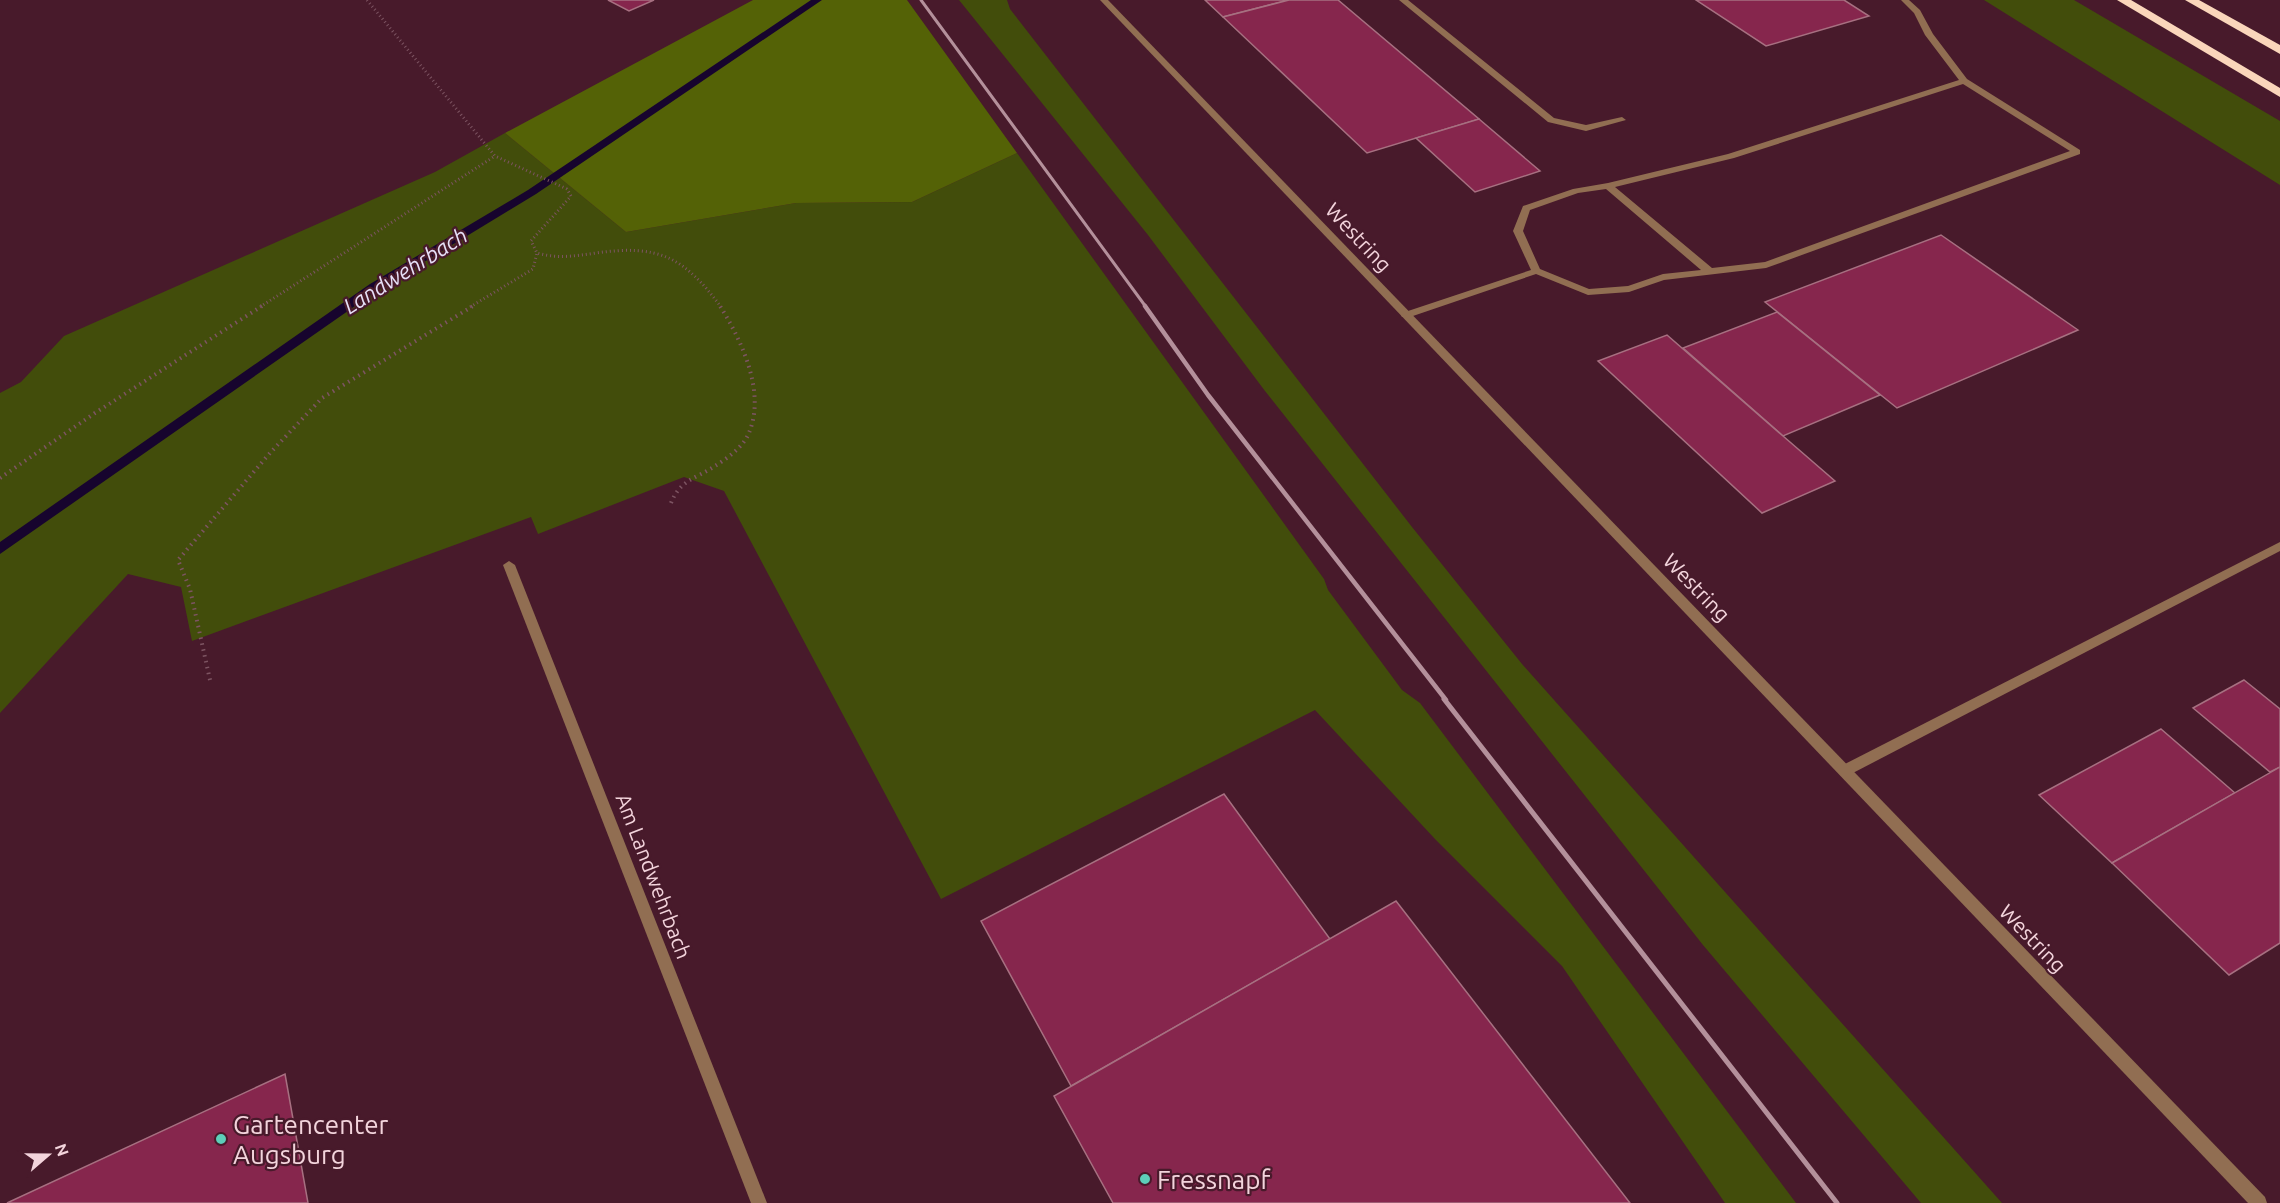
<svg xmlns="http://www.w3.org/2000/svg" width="2280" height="1203" font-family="Ubuntu,sans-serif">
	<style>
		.green { fill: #424d0b }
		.forest { fill: #546206 }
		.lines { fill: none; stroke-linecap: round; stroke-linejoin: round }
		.stream { fill: #17042e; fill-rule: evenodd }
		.building { fill: #86264d; stroke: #a77081; stroke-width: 1.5 }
		.path-far1 { stroke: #7d5462; stroke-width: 3; stroke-dasharray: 1 3; stroke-linecap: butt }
		.path { stroke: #7d5462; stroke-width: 4; stroke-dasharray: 1.5 4.5; stroke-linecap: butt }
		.service { fill: #916e52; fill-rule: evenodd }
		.minor { fill: #916e52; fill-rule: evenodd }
		.motorway { fill: #fad6bb; fill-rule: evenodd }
		.rail-far2 { stroke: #b4909b; stroke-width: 3 }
		.rail-far1 { stroke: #b4909b; stroke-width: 4.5 }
		.rail { stroke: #b4909b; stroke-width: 5 }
		.poi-dot { fill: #5dceb9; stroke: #481a2b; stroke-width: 2 }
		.labels { text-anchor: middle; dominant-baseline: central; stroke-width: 4.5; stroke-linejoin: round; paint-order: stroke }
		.street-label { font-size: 21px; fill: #f3d4dc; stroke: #481a2b }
		.water-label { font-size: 22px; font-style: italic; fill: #e7e0f8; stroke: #481a2b }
		.near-poi-label { font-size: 26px; fill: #f3d4dc; stroke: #481a2b; text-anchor: start }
	</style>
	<rect width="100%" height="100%" fill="#481a2b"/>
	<!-- green -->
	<g class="green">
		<polygon points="959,0 1007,0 1010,9 1412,527 1522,664 2002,1203 1921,1203 1703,945 1265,391 1148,235"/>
		<polygon points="1984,0 2074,0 2280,121 2280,185"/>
		<polygon points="505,133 626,232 796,203 912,202 1017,153 1324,579 1328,590 1402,690 1420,703 1796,1203 1725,1203 1562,966 1435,839 1315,710 941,899 724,491 684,477 538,534 531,517 192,641 181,587 128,574 0,713 0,393 21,382 64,336 435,172"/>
	</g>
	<!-- forest -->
	<polygon class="forest" points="753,0 907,0 1017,153 912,202 796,203 626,232 505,133"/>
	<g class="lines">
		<!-- stream -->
		<polygon class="stream" points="811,0 822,0 536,194 378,290 0,554 0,542 370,284 528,190"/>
	</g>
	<!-- building -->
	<g class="building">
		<polygon points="608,0 654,0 629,11"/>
		<polygon points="1205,0 1289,0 1223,17"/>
		<polygon points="1289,0 1338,0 1479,119 1367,153 1223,17"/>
		<polygon points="1696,0 1844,0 1869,16 1766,46"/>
		<polygon points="1479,119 1540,171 1475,192 1416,138"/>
		<polygon points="1941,235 2078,330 1897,408 1765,302"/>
		<polygon points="1777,312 1880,395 1783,436 1683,348"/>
		<polygon points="1667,335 1783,436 1835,481 1762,513 1598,361"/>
		<polygon points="2244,680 2280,709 2280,767 2270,772 2193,708"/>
		<polygon points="2161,729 2235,793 2112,863 2039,795"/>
		<polygon points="2280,767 2280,943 2229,975 2112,863"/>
		<polygon points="1224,794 1330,939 1071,1086 981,921"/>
		<polygon points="1396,901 1630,1203 1113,1203 1054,1096"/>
		<polygon points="285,1074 308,1203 7,1203"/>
	</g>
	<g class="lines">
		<!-- path-far1 -->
		<g class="path-far1">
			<path d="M 367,0 L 495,156 L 567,189 L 571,196 L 531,241 L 537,253 C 558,259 575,256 596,253 C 659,244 684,257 721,307"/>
			<polyline points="260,307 495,156"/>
			<polyline points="470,307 533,269 537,253"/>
		</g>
		<!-- path -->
		<g class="path">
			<polyline points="0,478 95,413 262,306"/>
			<path d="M 671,503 C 680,480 695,479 715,466 C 726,459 742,448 748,435 C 767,394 742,341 720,306"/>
			<polyline points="210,680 190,589 178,560 270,453 322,398 473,306"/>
		</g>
		<!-- service -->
		<g class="service">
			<polygon points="1399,0 1408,0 1554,118 1586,125 1622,117 1626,120 1586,131 1548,122"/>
			<path d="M 1901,0 L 1909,0 L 1920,10 L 1933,34 L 1967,79 L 2080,150 L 2080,154 L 1766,268 L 1664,280 L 1629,292 L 1588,295 L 1536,274 L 1410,317 L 1402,317 L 1401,315 L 1402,313 L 1531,270 L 1513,231 L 1523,206 L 1573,189 L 1608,183 L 1728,154 L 1959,80 L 1925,35 L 1914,13 ZM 1963,84 L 2070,151 L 1765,262 L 1712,268 L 1615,187 L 1734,158 ZM 1606,189 L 1701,270 L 1663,274 L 1628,286 L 1589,289 L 1540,269 L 1523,231 L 1530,210 L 1578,193 Z"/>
			<polygon points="2280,542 2280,551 1851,774 1846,776 1841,774 1839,770 1841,766"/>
			<polygon points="509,561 515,565 767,1203 751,1203 503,565"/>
		</g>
		<!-- minor -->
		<polygon class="minor" points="1100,0 1108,0 2265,1197 2267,1203 2248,1203"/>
		<!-- motorway -->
		<g class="motorway">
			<polygon points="2117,0 2131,0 2280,88 2280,97"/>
			<polygon points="2185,0 2199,0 2280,45 2280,54"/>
		</g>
		<!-- rail-far2 -->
		<polyline class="rail-far2" points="921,0 1146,307"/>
		<!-- rail-far1 -->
		<polyline class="rail-far1" points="1145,306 1208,395 1446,700"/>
		<!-- rail -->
		<polyline class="rail" points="1444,699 1837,1203"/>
	</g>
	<!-- markers -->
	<g class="poi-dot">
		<circle cx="221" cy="1139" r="6"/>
		<circle cx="1145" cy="1179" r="6"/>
	</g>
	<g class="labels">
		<!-- street labels -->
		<g class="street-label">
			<text transform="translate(1359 237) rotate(47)">Westring</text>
			<text transform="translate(1697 587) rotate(46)">Westring</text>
			<text transform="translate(654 876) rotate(69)">Am Landwehrbach</text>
			<text transform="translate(2033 938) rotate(46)">Westring</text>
		</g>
		<!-- water labels -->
		<g class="water-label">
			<text transform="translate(405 270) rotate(-32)">Landwehrbach</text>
		</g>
		<!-- near-poi labels -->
		<g class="near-poi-label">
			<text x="233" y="1124">Gartencenter<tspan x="233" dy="30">Augsburg</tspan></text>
			<text x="1157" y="1179">Fressnapf</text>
		</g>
	</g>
	<!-- north arrow -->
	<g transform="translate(48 1155) rotate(70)" stroke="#481a2b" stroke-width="4.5" paint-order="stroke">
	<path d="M0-4.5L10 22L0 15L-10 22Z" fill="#f3d4dc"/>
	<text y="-9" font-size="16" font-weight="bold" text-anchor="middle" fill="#f3d4dc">N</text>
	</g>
</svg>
